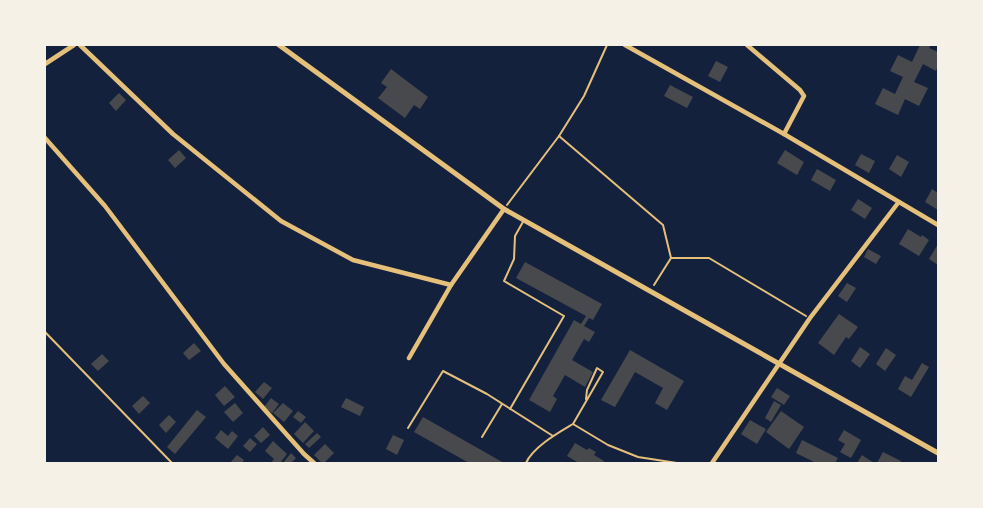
<svg xmlns="http://www.w3.org/2000/svg" width="983" height="508" font-family="'Source Sans 3',sans-serif">
	<style>
		.building { fill: #48494c }
		.lines { fill: none; stroke-linecap: round; stroke-linejoin: round }
		.path { stroke: #e5c07b; stroke-width: 2 }
		.service { stroke: #e5c07b; stroke-width: 2 }
		.minor { stroke: #e5c07b; stroke-width: 4.5 }
		.tertiary { stroke: #e5c07b; stroke-width: 5 }
	</style>
	<rect width="100%" height="100%" fill="#14213d"/>
	<!-- building -->
	<g class="building">
		<polygon points="920,45 931,45 929,48 938,52 938,66 936,71 923,64 914,82 928,88 919,106 905,99 898,115 875,104 883,88 895,94 903,77 890,71 898,55 912,62"/>
		<polygon points="716,61 728,67 720,82 708,76"/>
		<polygon points="391,69 428,97 420,109 414,105 405,118 378,98 387,87 381,83"/>
		<polygon points="670,85 693,97 687,108 664,96"/>
		<polygon points="119,93 126,100 116,111 109,103"/>
		<polygon points="179,150 186,158 175,168 168,160"/>
		<polygon points="785,150 804,162 797,175 777,163"/>
		<polygon points="861,154 875,161 869,173 855,165"/>
		<polygon points="897,155 909,162 901,177 889,169"/>
		<polygon points="817,169 836,180 830,191 811,180"/>
		<polygon points="932,189 938,193 938,210 925,202"/>
		<polygon points="858,199 872,208 865,219 851,210"/>
		<polygon points="908,229 921,237 922,235 929,240 919,256 899,244"/>
		<polygon points="938,244 938,265 929,259"/>
		<polygon points="868,249 881,256 876,264 864,257"/>
		<polygon points="525,262 602,304 593,320 589,318 584,326 595,332 589,342 584,339 572,360 593,372 585,387 565,375 553,396 557,399 550,412 529,400 574,320 581,324 586,316 516,278"/>
		<polygon points="847,283 856,288 847,302 838,296"/>
		<polygon points="839,314 858,327 849,339 846,337 834,355 818,343"/>
		<polygon points="194,343 201,351 189,360 183,353"/>
		<polygon points="860,347 870,354 860,368 851,361"/>
		<polygon points="886,348 896,355 885,371 876,364"/>
		<polygon points="630,350 684,381 667,410 655,403 663,388 635,372 615,407 601,400"/>
		<polygon points="102,354 109,361 98,371 91,364"/>
		<polygon points="922,363 929,367 911,397 898,389 905,376 912,380"/>
		<polygon points="264,382 272,388 263,399 255,392"/>
		<polygon points="225,386 235,397 224,406 215,395"/>
		<polygon points="777,388 790,396 784,405 771,397"/>
		<polygon points="143,396 150,403 139,414 132,406"/>
		<polygon points="271,398 279,404 272,413 264,407"/>
		<polygon points="346,398 364,407 360,416 341,407"/>
		<polygon points="774,401 781,405 771,422 765,418"/>
		<polygon points="235,403 243,413 233,422 224,412"/>
		<polygon points="283,403 293,411 284,422 273,413"/>
		<polygon points="197,410 206,417 175,454 167,447"/>
		<polygon points="298,411 306,417 301,423 293,417"/>
		<polygon points="781,411 804,427 789,449 766,432"/>
		<polygon points="169,415 176,422 166,433 159,425"/>
		<polygon points="423,417 504,463 469,463 414,432"/>
		<polygon points="750,420 766,429 757,444 741,434"/>
		<polygon points="305,422 314,431 303,443 294,434"/>
		<polygon points="263,427 270,435 261,443 254,436"/>
		<polygon points="221,430 228,436 232,431 238,436 228,449 215,438"/>
		<polygon points="844,430 861,440 851,458 840,452 845,444 838,440"/>
		<polygon points="317,433 321,437 309,448 305,444"/>
		<polygon points="393,435 404,440 397,455 386,449"/>
		<polygon points="250,438 257,444 250,452 243,446"/>
		<polygon points="802,440 838,458 835,463 816,463 796,453"/>
		<polygon points="273,441 287,454 280,463 271,463 274,459 265,451"/>
		<polygon points="575,443 587,450 589,448 596,452 594,455 604,461 603,463 579,463 567,456"/>
		<polygon points="325,444 334,453 324,463 322,463 314,455"/>
		<polygon points="883,452 901,461 900,463 877,463"/>
		<polygon points="291,453 296,458 291,463 283,463"/>
		<polygon points="237,455 244,460 242,463 230,463"/>
		<polygon points="862,455 874,463 857,463"/>
	</g>
	<g class="lines">
		<!-- path -->
		<g class="path">
			<polyline points="559,136 663,225 671,258 709,258 806,316"/>
			<polyline points="507,205 559,136 584,96 607,45"/>
			<polyline points="654,285 671,258"/>
		</g>
		<!-- service -->
		<g class="service">
			<polyline points="45,332 172,463"/>
			<polyline points="510,409 564,316 504,281 514,259 515,236 524,220"/>
			<polyline points="573,424 603,372 597,368 587,390 586,399"/>
			<polyline points="408,428 443,371 487,394 553,436"/>
			<polyline points="482,437 502,404"/>
			<path d="M 526,463 C 533,447 558,433 573,424 L 608,445 L 638,457 L 677,463"/>
		</g>
		<!-- minor -->
		<g class="minor">
			<polyline points="80,45 173,134 281,221 353,260 451,285"/>
			<polyline points="625,45 784,134 938,225"/>
			<polyline points="747,45 800,90 804,96 784,134"/>
			<polyline points="45,64 74,45"/>
			<polyline points="45,138 105,206 224,364 304,454 314,463"/>
			<polyline points="409,358 451,285 504,209"/>
			<polyline points="712,463 810,318 898,203"/>
		</g>
		<!-- tertiary -->
		<polyline class="tertiary" points="279,45 504,209 938,453"/>
	</g>
	<!-- border -->
	<rect width="983" height="508" fill="none" stroke="#f6f1e7" stroke-width="92"/>
</svg>
